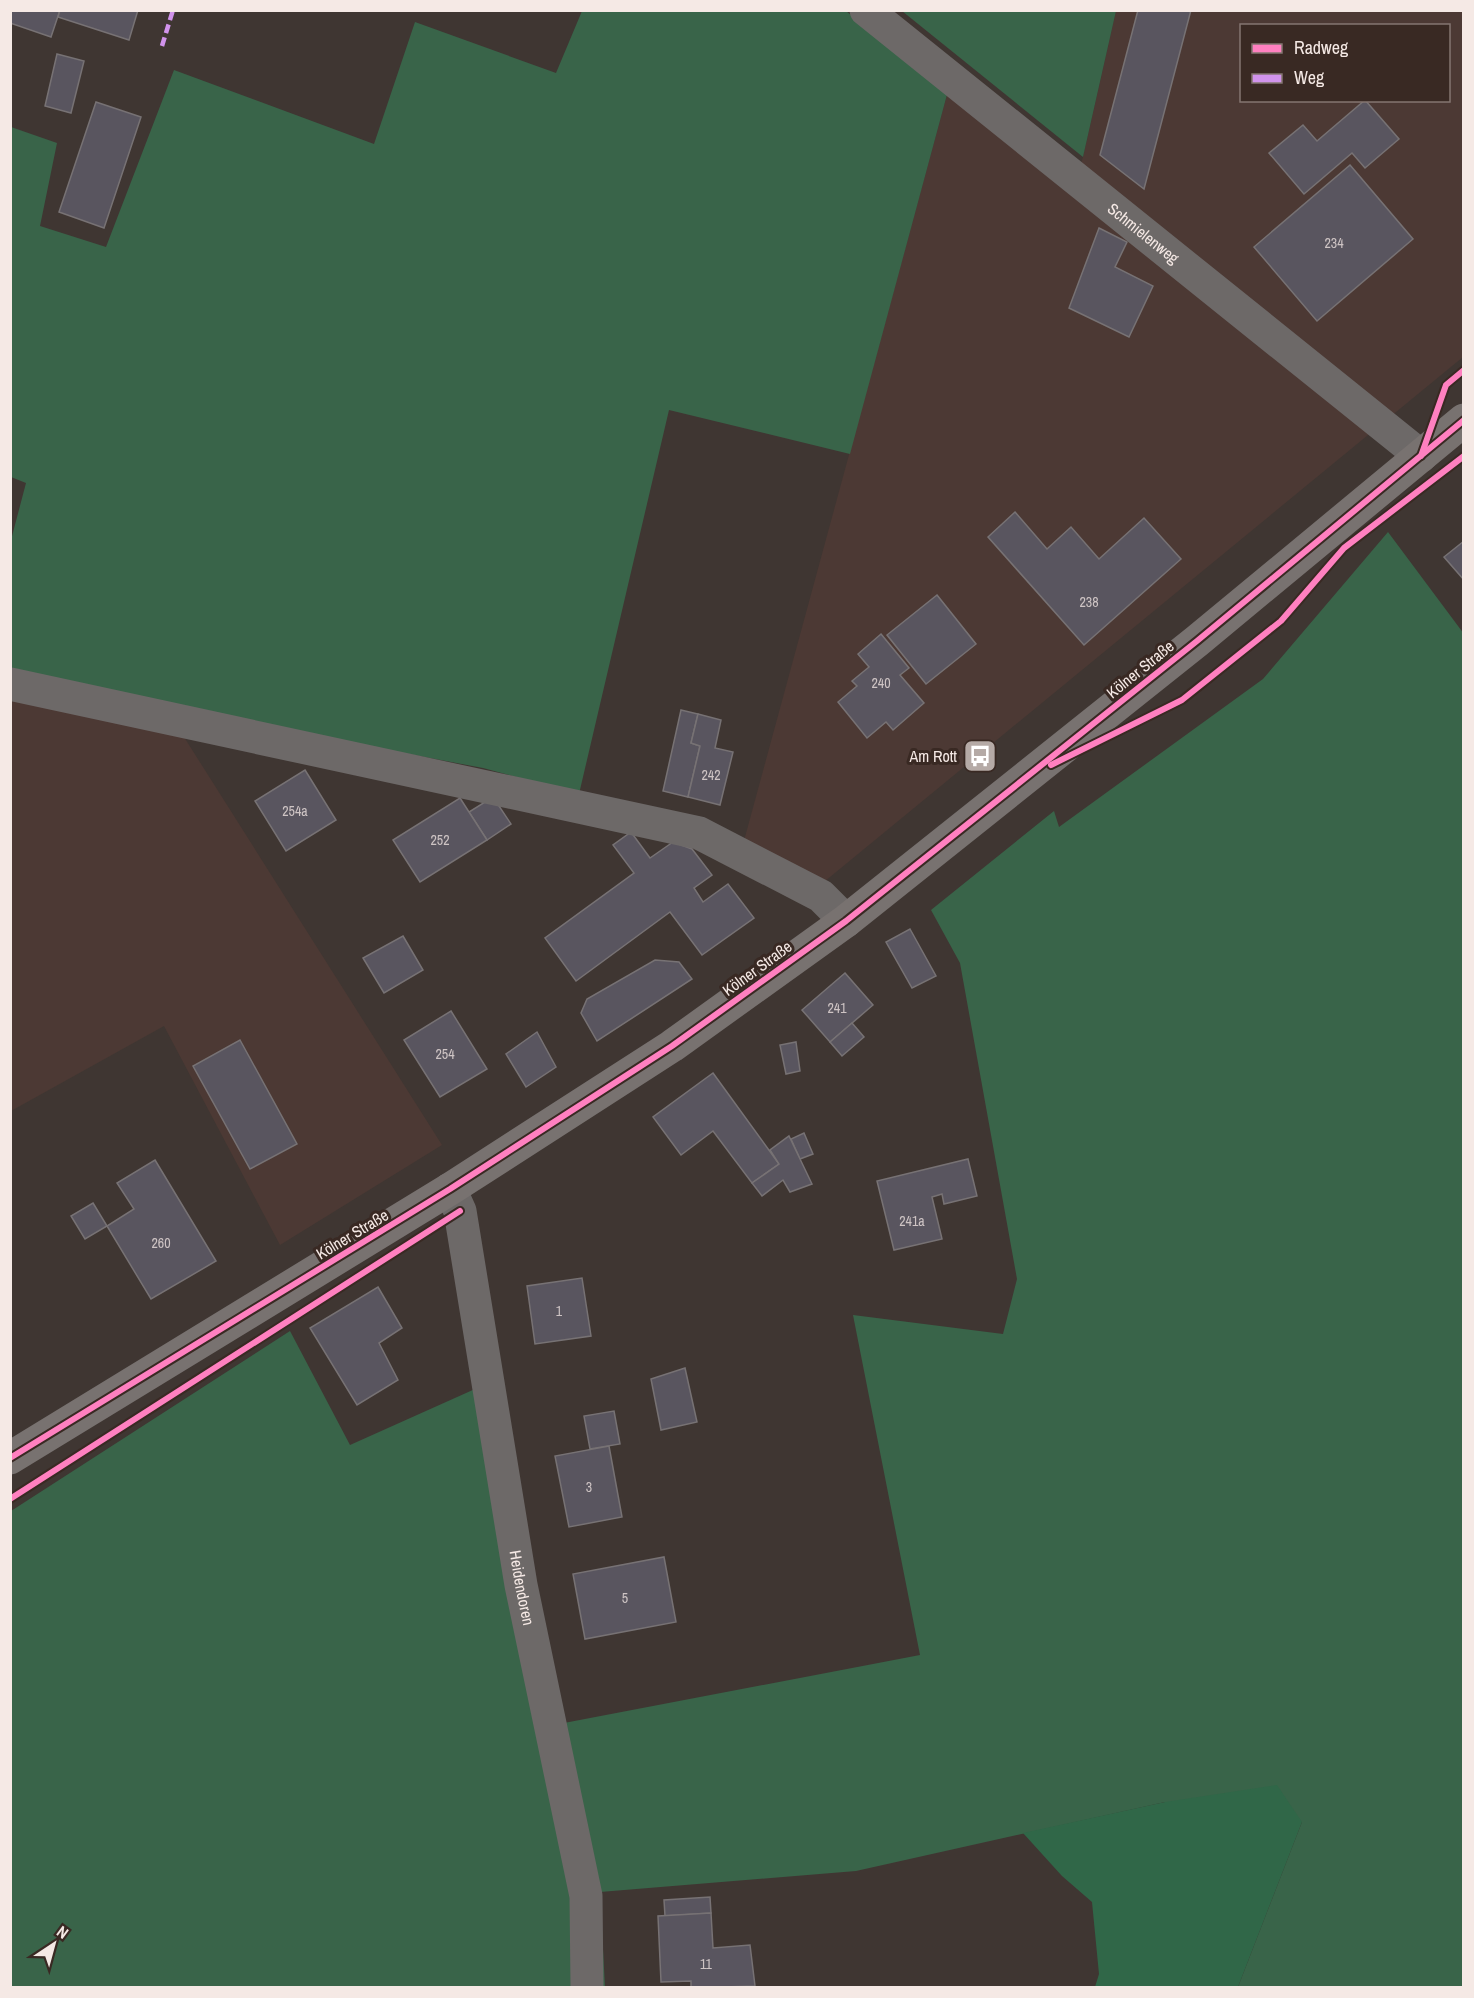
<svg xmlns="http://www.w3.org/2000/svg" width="1474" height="1998" font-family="'Archivo Narrow',sans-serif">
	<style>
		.commercial { fill: #4c3934; fill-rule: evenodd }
		.green { fill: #396449 }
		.forest { fill: #306748 }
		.building { fill: #59555f; stroke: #777274; stroke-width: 1.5 }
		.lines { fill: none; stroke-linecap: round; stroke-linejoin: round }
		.minor { stroke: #6d6968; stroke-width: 33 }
		.major { stroke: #787270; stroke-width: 33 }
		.quiet { stroke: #d193ec; stroke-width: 4.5; stroke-dasharray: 9 4.5; stroke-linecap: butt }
		.cycleway-casing { stroke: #392923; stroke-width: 10 }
		.cycleway { stroke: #ff80c0; stroke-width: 6 }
		.labels { text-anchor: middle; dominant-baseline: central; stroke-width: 6; stroke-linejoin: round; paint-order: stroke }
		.number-label { font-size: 14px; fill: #cec4c4 }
		.street-label { font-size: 16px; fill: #f5e9e5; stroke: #392923 }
		.poi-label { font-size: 16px; fill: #f5e9e5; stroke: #392923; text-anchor: end }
	</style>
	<rect width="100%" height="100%" fill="#3f3632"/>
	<!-- commercial -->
	<g class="commercial">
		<path d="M 1116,11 L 1463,11 L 1463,357 L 813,891 L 742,848 L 948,91 L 1073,190 L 1083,157 ZM 1242,26 L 1448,26 L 1448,100 L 1242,100 Z"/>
		<polygon points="11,700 184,737 442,1145 280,1245 164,1026 11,1111"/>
	</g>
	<!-- green -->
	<g class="green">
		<polygon points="582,11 846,11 948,91 850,454 669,410 579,794 483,768 11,679 11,540 26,483 11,477 11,127 57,143 40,226 106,247 174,70 374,144 415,22 556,73"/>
		<polygon points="902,11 1116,11 1083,157"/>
		<polygon points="1388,532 1464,634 1463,1987 1238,1987 1302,1822 1165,1802 856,1871 600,1892 605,1987 11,1988 11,1511 290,1331 350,1445 475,1389 564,1723 920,1655 853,1315 1003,1334 1017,1279 960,963 931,910 1054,811 1059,827 1263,679"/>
	</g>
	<!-- forest -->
	<polygon class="forest" points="1277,1785 1302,1822 1238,1987 1095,1987 1099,1974 1092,1902 1062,1876 1023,1833 1165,1802"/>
	<!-- building -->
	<g class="building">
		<polygon points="10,10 60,10 51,37 10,23"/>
		<polygon points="60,10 138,10 129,40 58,17"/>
		<polygon points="1138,10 1191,10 1144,189 1100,155"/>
		<polygon points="57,54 84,61 71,113 45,106"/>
		<polygon points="1365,100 1399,139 1365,168 1352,153 1304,194 1269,153 1303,125 1317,141"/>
		<polygon points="96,102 141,117 104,228 59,212"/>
		<polygon points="1350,165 1413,239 1317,321 1254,247"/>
		<polygon points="1099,228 1127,242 1115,267 1153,286 1129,337 1069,308"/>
		<polygon points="1015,512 1047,549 1071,527 1099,559 1144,518 1181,559 1084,645 988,537"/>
		<polygon points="1464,541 1464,580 1444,557"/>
		<polygon points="937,595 976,644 926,684 887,635"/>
		<polygon points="881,634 909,668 900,675 924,703 893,730 886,722 867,738 838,702 857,686 852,681 869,667 858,654"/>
		<polygon points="681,710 698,714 691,743 700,746 688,797 663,791"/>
		<polygon points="698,714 721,720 715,748 733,752 720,805 688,797 700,746 691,743"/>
		<polygon points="305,770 336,820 286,851 255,801"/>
		<polygon points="493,797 511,824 487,840 469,812"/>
		<polygon points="460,798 487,840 420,882 393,840"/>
		<polygon points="631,832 650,858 673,842 692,849 712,875 694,888 703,902 728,884 754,918 702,955 670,912 576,981 545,938 634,873 613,845"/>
		<polygon points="910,929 936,976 912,988 886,942"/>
		<polygon points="403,936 423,970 384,993 363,958"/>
		<polygon points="655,960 679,962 692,979 597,1041 581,1013 587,999"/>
		<polygon points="845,973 873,1005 830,1042 802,1010"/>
		<polygon points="451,1011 487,1069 440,1097 404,1040"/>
		<polygon points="852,1023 864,1037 842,1056 830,1042"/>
		<polygon points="537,1032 556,1067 526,1087 506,1054"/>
		<polygon points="240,1040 297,1144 250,1169 193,1066"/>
		<polygon points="796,1042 800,1071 786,1074 780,1045"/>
		<polygon points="713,1073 779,1164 752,1183 713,1131 681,1155 653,1117"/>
		<polygon points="804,1133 813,1154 800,1159 791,1139"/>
		<polygon points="789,1136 812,1184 790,1192 783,1180 762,1196 752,1183 779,1164 770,1150"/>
		<polygon points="968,1159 977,1196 944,1204 942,1194 932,1197 942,1239 894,1250 877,1181"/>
		<polygon points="155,1160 216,1261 151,1299 107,1226 134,1209 117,1183"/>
		<polygon points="93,1203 107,1226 85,1239 71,1216"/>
		<polygon points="582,1278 591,1336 535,1344 527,1286"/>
		<polygon points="378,1287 402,1328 379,1343 398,1380 357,1405 310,1328"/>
		<polygon points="685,1368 697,1422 661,1430 651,1379"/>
		<polygon points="614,1411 620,1444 590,1449 584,1416"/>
		<polygon points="609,1446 622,1517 569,1527 555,1456"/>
		<polygon points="664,1557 676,1622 585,1639 573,1574"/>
		<polygon points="710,1897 711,1913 665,1916 664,1900"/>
		<polygon points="711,1913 713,1948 750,1945 755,1986 691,1988 691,1981 661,1982 658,1916"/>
	</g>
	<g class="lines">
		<!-- minor -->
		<g class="minor">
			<path id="s1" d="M 866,10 L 1421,456"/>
			<polyline points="10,684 699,833 821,896 846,921"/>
			<path id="s2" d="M 450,1189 L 460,1211 L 521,1585 L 586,1896 L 587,1988"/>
		</g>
		<!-- major -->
		<polyline class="major" points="10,1458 450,1189 672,1046 846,921 1197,641 1464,420"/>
		<!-- quiet -->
		<polyline class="quiet" points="162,46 173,10"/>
		<!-- cycleway casing -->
		<g class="cycleway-casing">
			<g id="cycleway">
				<polyline points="1421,456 1446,385 1464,370"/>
				<polyline points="1051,765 1182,700 1281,621 1344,548 1464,456"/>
				<polyline points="10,1458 450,1189 672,1046 846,921 1197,641 1464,420"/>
				<polyline points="10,1499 460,1211"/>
			</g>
		</g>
		<!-- cycleway -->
		<use href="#cycleway" class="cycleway"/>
	</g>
	<!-- icons -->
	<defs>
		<g id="bus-square" transform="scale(1.725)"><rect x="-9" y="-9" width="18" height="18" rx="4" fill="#b5aaa6" stroke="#392923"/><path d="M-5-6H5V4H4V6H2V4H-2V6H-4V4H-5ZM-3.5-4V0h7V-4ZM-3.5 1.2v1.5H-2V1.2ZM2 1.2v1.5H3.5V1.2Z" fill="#fff"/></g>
	</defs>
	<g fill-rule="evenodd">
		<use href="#bus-square" x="980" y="756"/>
	</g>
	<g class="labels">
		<!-- number labels -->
		<g class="number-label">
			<text x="1334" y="243">234</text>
			<text x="1089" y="602">238</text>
			<text x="881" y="683">240</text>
			<text x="711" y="775">242</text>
			<text x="295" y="811">254a</text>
			<text x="440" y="840">252</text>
			<text x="837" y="1008">241</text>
			<text x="445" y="1054">254</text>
			<text x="912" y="1221">241a</text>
			<text x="161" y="1243">260</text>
			<text x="559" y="1311">1</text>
			<text x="589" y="1487">3</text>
			<text x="625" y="1598">5</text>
			<text x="706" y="1964">11</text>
		</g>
		<!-- street labels -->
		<g class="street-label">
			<text stroke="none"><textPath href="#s1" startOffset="356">Schmielenweg</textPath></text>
			<text transform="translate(1140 669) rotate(-39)">Kölner Straße</text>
			<text transform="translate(757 968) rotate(-36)">Kölner Straße</text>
			<text transform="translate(352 1234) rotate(-31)">Kölner Straße</text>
			<text stroke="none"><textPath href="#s2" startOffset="406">Heidendoren</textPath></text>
		</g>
		<!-- poi labels -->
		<g class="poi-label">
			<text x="957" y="756">Am Rott</text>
		</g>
	</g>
	<!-- border -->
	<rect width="1474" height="1998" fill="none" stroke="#f5e9e5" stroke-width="24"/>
	<!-- legend -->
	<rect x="1240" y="24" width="210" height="78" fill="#392923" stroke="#847671" stroke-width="1.5"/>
	<rect x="1252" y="44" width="30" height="9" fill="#ff80c0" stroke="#847671" stroke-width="1.5"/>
	<text x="1294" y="54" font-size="18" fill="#f5e9e5">Radweg</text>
	<rect x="1252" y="74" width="30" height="9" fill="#d193ec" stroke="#847671" stroke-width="1.5"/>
	<text x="1294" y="84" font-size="18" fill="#f5e9e5">Weg</text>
	<!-- north arrow -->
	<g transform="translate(54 1944) rotate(36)" stroke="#392923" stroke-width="4.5" paint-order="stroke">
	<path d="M0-4.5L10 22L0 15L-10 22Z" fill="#f5e9e5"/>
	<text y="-9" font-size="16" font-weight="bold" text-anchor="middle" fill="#f5e9e5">N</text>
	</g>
</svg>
